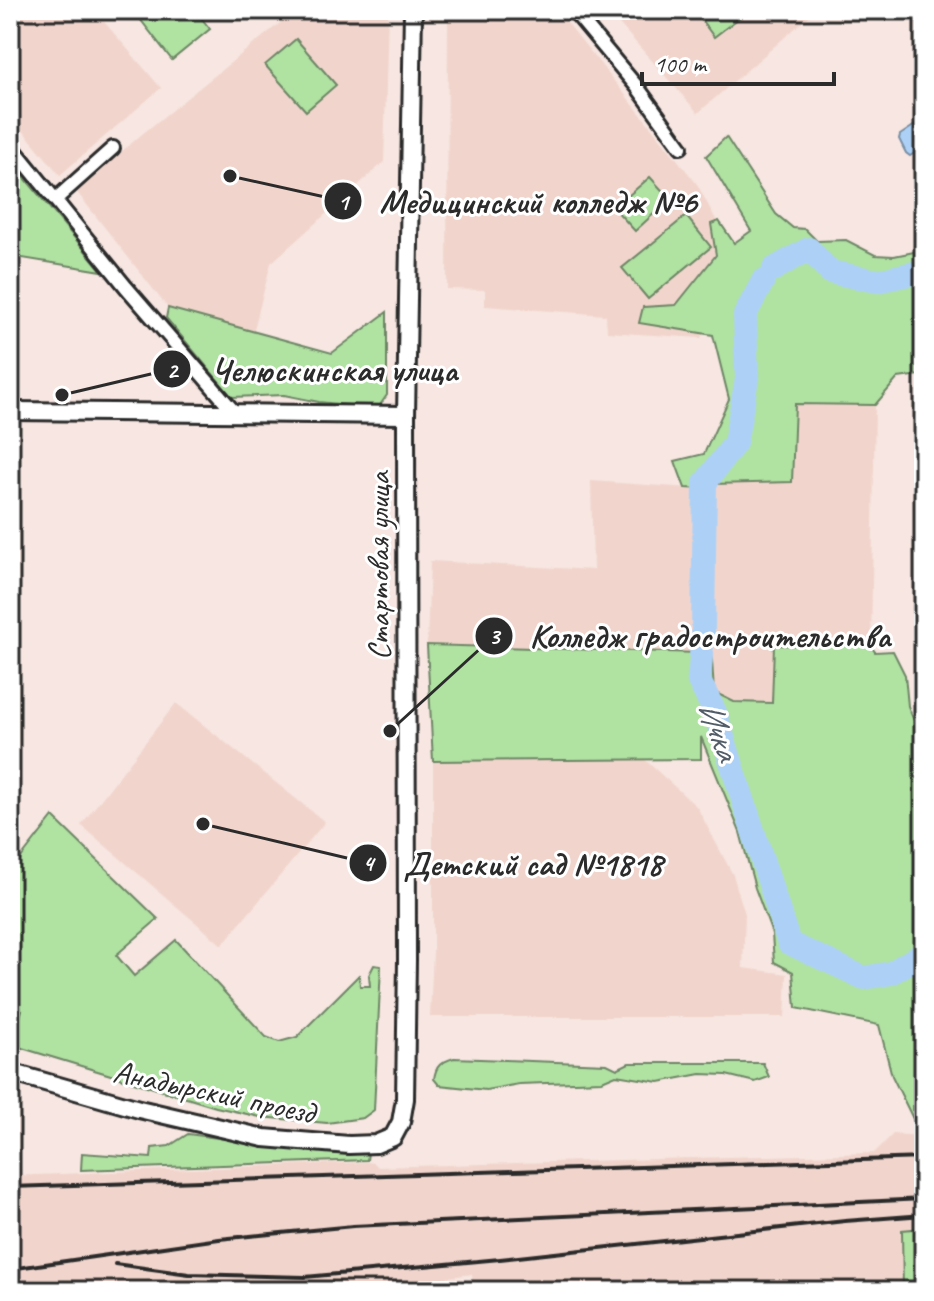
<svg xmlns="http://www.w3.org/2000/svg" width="934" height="1301" font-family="Caveat,sans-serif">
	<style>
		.built { fill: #f1d5cc }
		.green { fill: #b0e2a2; stroke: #6e8666; stroke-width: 2 }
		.water { fill: #add1f6; stroke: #798fa5; stroke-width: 2 }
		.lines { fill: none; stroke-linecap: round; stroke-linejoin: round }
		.river { stroke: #add1f6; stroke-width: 24 }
		.street-casing { stroke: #2b2b2b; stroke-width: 18 }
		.secondary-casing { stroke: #2b2b2b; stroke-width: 22 }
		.street { stroke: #fff; stroke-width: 12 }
		.secondary { stroke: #fff; stroke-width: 16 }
		.rail { stroke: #2b2b2b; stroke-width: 4 }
		.labels { text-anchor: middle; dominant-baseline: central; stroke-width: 6; stroke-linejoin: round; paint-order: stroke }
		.street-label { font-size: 32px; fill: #2b2b2b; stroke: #fff }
		.water-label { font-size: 34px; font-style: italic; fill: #525d68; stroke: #fff }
		.leader { fill: none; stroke: #2b2b2b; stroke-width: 3 }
		.callout-dot { fill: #2b2b2b; stroke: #fff; stroke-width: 3 }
		.mark-label { font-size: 24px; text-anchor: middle; font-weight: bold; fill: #fff }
		.callout-label { font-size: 34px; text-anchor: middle; font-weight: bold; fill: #2b2b2b; stroke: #fff; stroke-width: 6; stroke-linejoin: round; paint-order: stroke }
	</style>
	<rect width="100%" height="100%" fill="#f7e6e1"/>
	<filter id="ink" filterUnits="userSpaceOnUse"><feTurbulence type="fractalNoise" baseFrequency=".0125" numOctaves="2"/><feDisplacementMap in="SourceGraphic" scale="16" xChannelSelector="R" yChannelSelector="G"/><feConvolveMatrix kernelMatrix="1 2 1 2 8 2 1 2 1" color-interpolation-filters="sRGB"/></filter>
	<g filter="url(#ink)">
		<!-- built -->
		<g class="built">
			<polygon points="10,10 94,10 161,88 60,175 10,115"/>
			<polygon points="296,10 388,10 384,162 271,263 253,333 168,308 76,191 141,135"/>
			<polygon points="448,10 557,10 697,184 738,261 701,338 607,332 606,315 485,306 485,290 447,289"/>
			<polygon points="607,10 816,10 698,113"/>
			<polygon points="795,403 875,405 871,646 774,645 772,703 734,702 715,692 709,611 712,484 792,482"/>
			<polygon points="591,481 704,489 699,654 427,645 430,561 593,570"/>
			<polygon points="924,514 924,645 913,627 911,608"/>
			<polygon points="176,703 325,822 222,945 81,825"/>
			<polygon points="644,759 697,807 733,875 745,914 743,968 787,974 785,1017 430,1017 433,951 433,761"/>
			<polygon points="893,1134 924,1136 924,1228 902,1230 903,1291 473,1291 472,1274 397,1284 389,1289 378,1290 371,1286 290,1291 10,1291 10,1176 367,1162 374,1163 378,1167 874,1153"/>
		</g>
		<!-- green -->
		<g class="green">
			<polygon points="133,10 195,10 210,29 172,60"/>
			<polygon points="694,10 741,10 744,14 714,37"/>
			<polygon points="296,39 336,85 306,111 265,65"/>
			<polygon points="726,137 776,214 793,228 805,229 817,241 846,240 875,255 894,256 924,250 924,377 920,375 898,378 875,405 795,404 792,482 712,484 709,611 714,692 734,702 772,703 774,645 871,646 875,652 893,651 905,675 908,706 924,746 924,1130 918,1129 892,1076 879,1025 796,1008 793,972 774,962 772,934 755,888 740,832 701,737 701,759 433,761 427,645 699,653 704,489 685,488 675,461 704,454 729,399 713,335 639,323 643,307 676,305 716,255 711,224 719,221 734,243 751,231 706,156"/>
			<polygon points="10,160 102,271 10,256"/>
			<polygon points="650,177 670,199 635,231 614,208"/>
			<polygon points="686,216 711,247 648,299 622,268"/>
			<polygon points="168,308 332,353 387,312 387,395 378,408 319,402 284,395 232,397 166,318"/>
			<polygon points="53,817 158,919 116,955 134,976 176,940 266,1037 279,1042 297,1037 359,975 360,986 370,986 369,975 374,965 381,966 374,1110 363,1118 327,1123 260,1117 216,1107 12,1045 22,1010 10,1007 10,872"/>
			<path d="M 454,1058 L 607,1064 L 617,1069 L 629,1063 L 763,1063 L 769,1077 L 755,1082 L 726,1075 L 701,1074 L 659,1082 L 616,1075 L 602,1081 L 519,1084 L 486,1090 L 439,1085 L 434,1079 C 436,1065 441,1062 454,1058 Z"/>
			<polygon points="188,1134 292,1148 368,1153 367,1160 81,1170 82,1153 151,1158 152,1148 169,1146"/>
			<polygon points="924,1228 920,1242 924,1248 924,1265 916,1291 903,1291 902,1230"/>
		</g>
		<!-- water -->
		<polygon class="water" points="924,119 924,147 910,156 906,153 899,139 900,135"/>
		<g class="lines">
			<!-- river -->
			<g class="river">
				<polyline points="774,269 809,249 830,272 877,281 924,271"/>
				<polyline points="763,281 745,315 747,379 735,443 705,483 703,632 699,681 715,712 789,943 864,978 891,973 924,953"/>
			</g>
			<!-- street casing -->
			<g class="street-casing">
				<g id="street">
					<polyline points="573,10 638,88 681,147"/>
					<polyline points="10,144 126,287 236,414"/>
					<polyline points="56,199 113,148"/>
				</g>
			</g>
			<!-- secondary casing -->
			<g class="secondary-casing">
				<g id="secondary">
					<polyline points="10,411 406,415"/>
					<polyline points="10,1072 139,1109 264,1138 349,1145 376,1144 393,1137 401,1122 405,1099 407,960 406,415 413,10"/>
				</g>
			</g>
			<!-- street -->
			<use href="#street" class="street"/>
			<!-- secondary -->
			<use href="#secondary" class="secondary"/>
			<!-- rail -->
			<g class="rail">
				<polyline points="10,1187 924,1158"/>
				<polyline points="115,1264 189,1274 305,1277 500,1259 845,1221 924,1215"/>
				<polyline points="10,1269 219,1239 353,1226 924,1199"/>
			</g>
		</g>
	</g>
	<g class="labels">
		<!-- street labels -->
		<g class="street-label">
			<text transform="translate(378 566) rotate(-90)">Стартовая улица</text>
			<text transform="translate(214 1092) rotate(12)">Анадырский проезд</text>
		</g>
		<!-- water labels -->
		<g class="water-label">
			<text transform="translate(719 730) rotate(69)">Ичка</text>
		</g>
	</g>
	<!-- callouts -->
	<path class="leader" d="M230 176L343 201M62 395L172 369M390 731L494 636M203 824L368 863"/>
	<g class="callout-dot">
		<circle cx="230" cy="176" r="8"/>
		<circle cx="62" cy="395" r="8"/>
		<circle cx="390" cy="731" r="8"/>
		<circle cx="203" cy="824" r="8"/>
		<circle cx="343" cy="201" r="20"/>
		<circle cx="172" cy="369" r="20"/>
		<circle cx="494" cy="636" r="20"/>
		<circle cx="368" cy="863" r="20"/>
	</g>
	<g class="mark-label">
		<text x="343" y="210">1</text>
		<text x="172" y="378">2</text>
		<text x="494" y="644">3</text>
		<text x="368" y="871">4</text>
	</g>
	<g class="callout-label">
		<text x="538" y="213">Медицинский колледж №6</text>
		<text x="334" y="381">Челюскинская улица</text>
		<text x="710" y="647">Колледж градостроительства</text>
		<text x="533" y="875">Детский сад №1818</text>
	</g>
	<!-- margin -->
	<rect width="934" height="1301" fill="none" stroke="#fff" stroke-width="40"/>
	<rect x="20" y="20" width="894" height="1261" fill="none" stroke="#2b2b2b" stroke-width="3" filter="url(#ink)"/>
	<!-- scale -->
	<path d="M642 72v12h192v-12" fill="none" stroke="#2b2b2b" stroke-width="4"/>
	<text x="654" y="72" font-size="24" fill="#2b2b2b" stroke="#ffffff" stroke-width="6" paint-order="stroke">100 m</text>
</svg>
